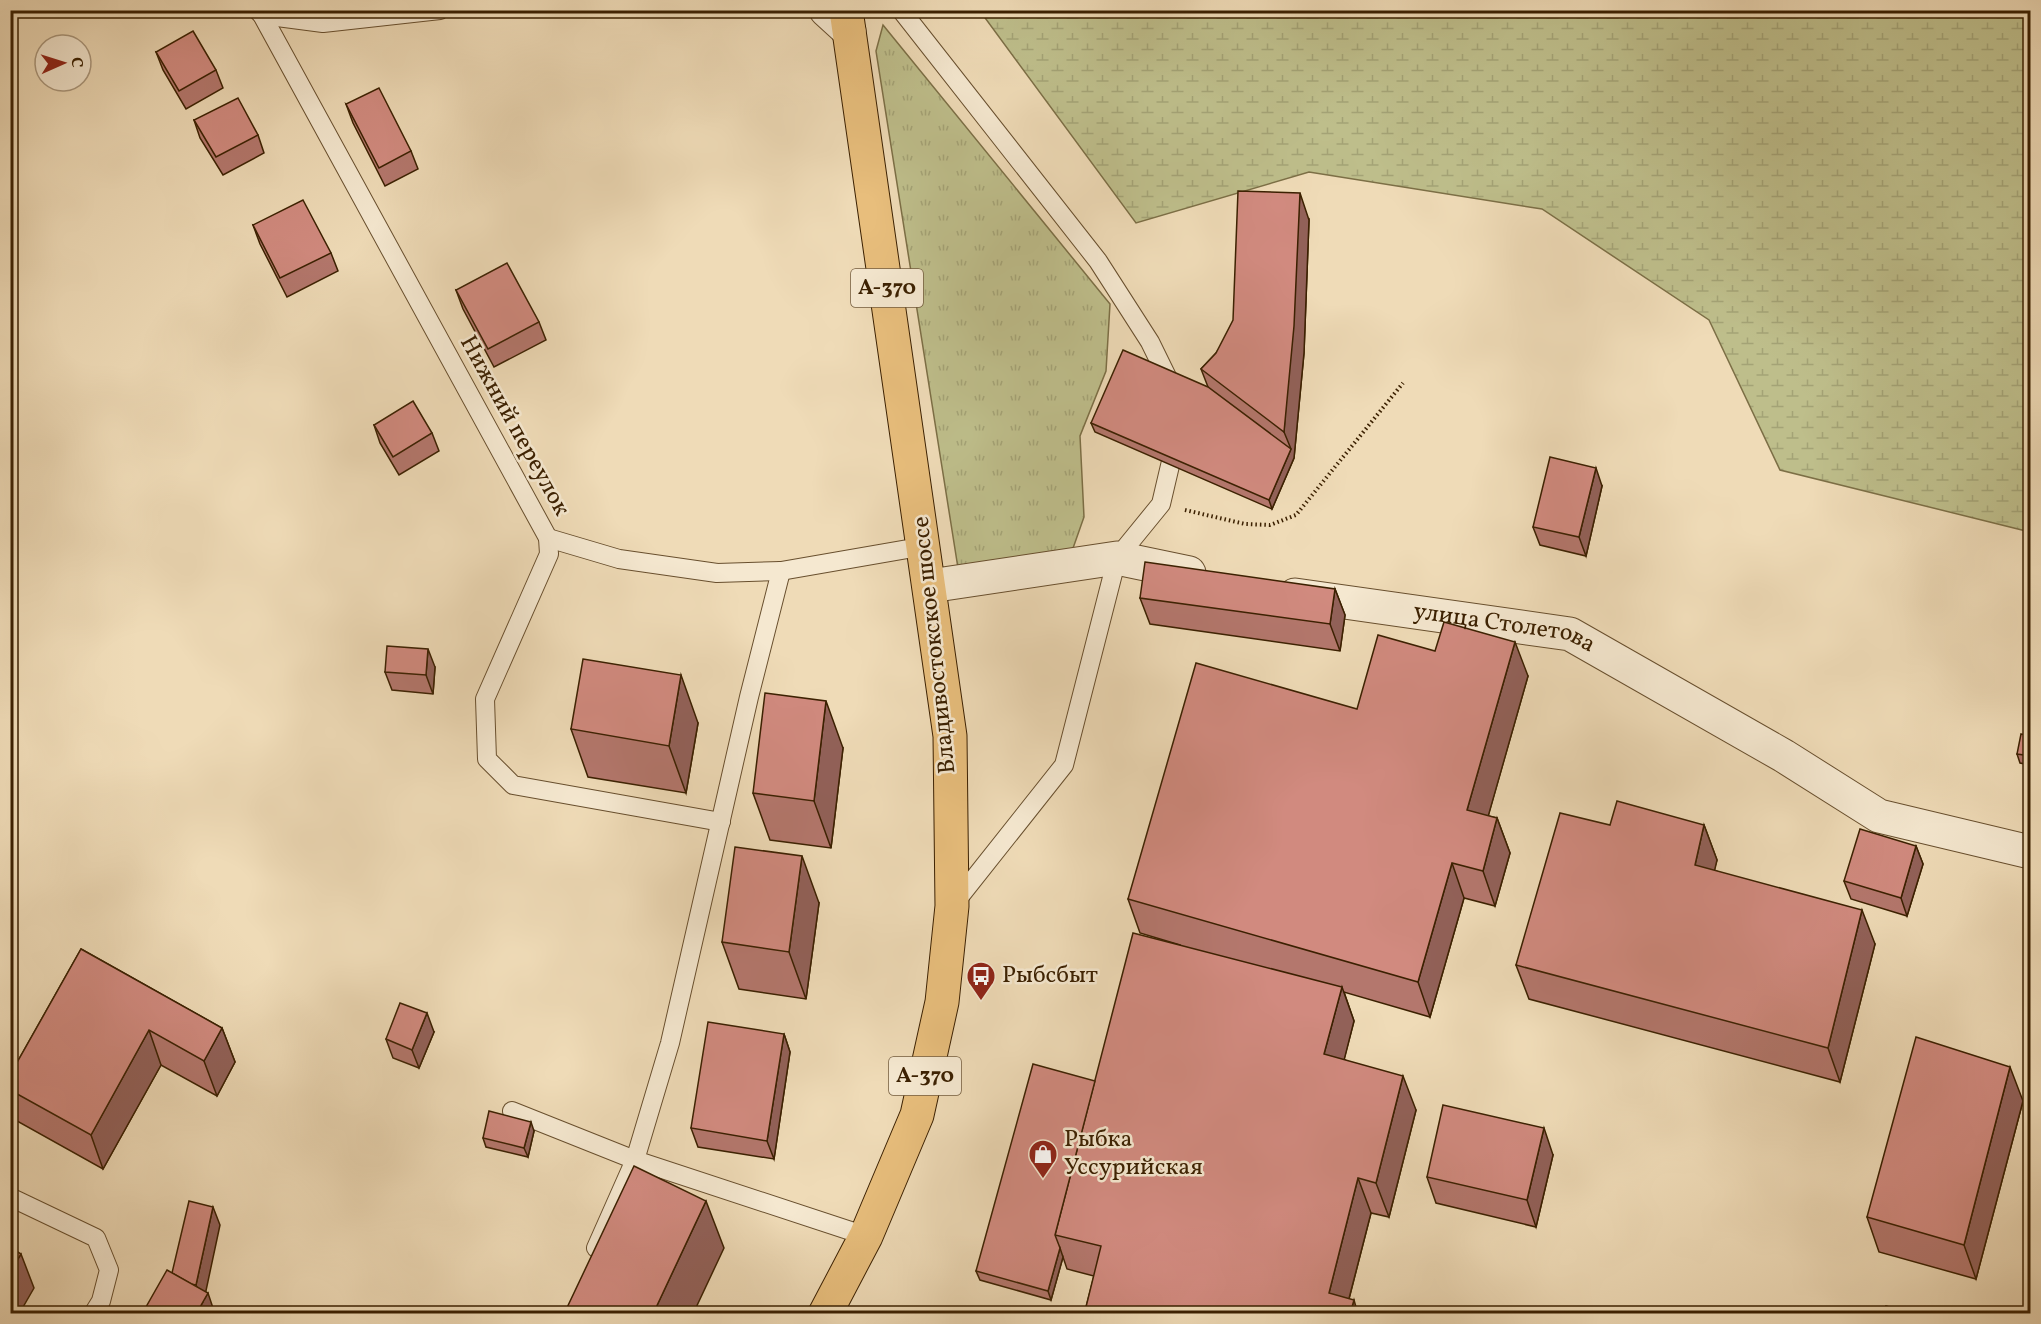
<svg xmlns="http://www.w3.org/2000/svg" width="2041" height="1324" font-family="Vollkorn,serif">
	<style>
		.grass { fill: url(#grass-tufts); stroke: #7c6f46; stroke-width: 1.5 }
		.wetland { fill: url(#wetland-marsh); stroke: #7c6f46; stroke-width: 1.5 }
		.lines { fill: none; stroke-linecap: round; stroke-linejoin: round }
		.service-casing { stroke: #684f2e; stroke-width: 20 }
		.minor-casing { stroke: #684f2e; stroke-width: 35 }
		.trunk-casing { stroke: #3b2001; stroke-width: 35 }
		.path { stroke: #3b2001; stroke-width: 4; stroke-dasharray: 1.5 3; stroke-linecap: butt }
		.service { stroke: #f5e8d0; stroke-width: 18 }
		.minor { stroke: #f5e8d0; stroke-width: 33 }
		.trunk { stroke: #e8be7c; stroke-width: 33 }
		.wall { fill: #b4776d; stroke: #3b2001; stroke-width: 1.5 }
		.shaded-wall { fill: #926159; stroke: #3b2001; stroke-width: 1.5 }
		.building { fill: #d18a7f; stroke: #3b2001; stroke-width: 1.5 }
		.labels { text-anchor: middle; dominant-baseline: central; stroke-width: 5; stroke-linejoin: round; paint-order: stroke }
		.shield { fill: #f5e8d0; stroke: #735c3f; stroke-width: 1.5 }
		.shield-label { font-size: 22px; font-weight: bold; fill: #3b2001 }
		.street-label { font-size: 24px; fill: #3b2001; stroke: #f5e8d0 }
		.poi-label { font-size: 24px; fill: #3b2001; stroke: #f5e8d0; text-anchor: start }
	</style>
	<defs>
		<pattern id="grass-tufts" width="24" height="20" patternUnits="userSpaceOnUse" patternTransform="scale(1.5)"><rect width="24" height="20" fill="#bebe8b"/><path d="M3 7l-1-3M5 7V3M7 7l1-3M15 17l-1-3M17 17v-4M19 17l1-3" fill="none" stroke="#a4a376"/></pattern>
		<pattern id="wetland-marsh" width="20" height="14" patternUnits="userSpaceOnUse" patternTransform="scale(1.5)"><rect width="20" height="14" fill="#bebe8b"/><path d="M1 5h8M5 5V1M11 12h8M15 12V8" fill="none" stroke="#a4a376"/></pattern>
	</defs>
	<rect width="100%" height="100%" fill="#efdbb7"/>
	<filter id="stains"><feTurbulence type="fractalNoise" baseFrequency=".00333" numOctaves="4"/><feColorMatrix values="0 0 0 0 .2 0 0 0 0 .09 0 0 0 0 .02 0 0 0 .5 -.17"/></filter>
	<radialGradient id="worn" r=".72"><stop offset=".6" stop-color="#630" stop-opacity="0"/><stop offset="1" stop-color="#630" stop-opacity=".3"/></radialGradient>
	<!-- grass -->
	<polygon class="grass" points="883,25 1110,304 1106,371 1080,436 1084,517 1072,551 958,568 876,51"/>
	<!-- wetland -->
	<polygon class="wetland" points="980,11 2030,11 2030,532 1780,470 1709,320 1542,209 1309,172 1136,223"/>
	<g class="lines">
		<!-- service casing -->
		<g class="service-casing">
			<g id="service">
				<polyline points="257,10 262,15 548,538 549,554 485,699 487,759 513,785 721,822"/>
				<polyline points="901,10 1098,261 1150,342 1173,389"/>
				<polyline points="262,15 323,23 440,10"/>
				<polyline points="548,538 619,559 717,573 781,571 925,546"/>
				<polyline points="953,905 1064,765 1117,558 1161,504 1176,440"/>
				<polyline points="512,1111 635,1160 866,1236"/>
				<polyline points="10,1197 96,1238 109,1270 101,1301 93,1314"/>
				<polyline points="596,1248 635,1160 670,1043 749,697 781,571"/>
			</g>
		</g>
		<!-- minor casing -->
		<g class="minor-casing">
			<g id="minor">
				<polyline points="826,10 849,31"/>
				<polyline points="930,586 1117,558 1189,573"/>
				<path id="s1" d="M 1295,595 L 1570,634 L 1784,756 L 1879,816 L 2030,852"/>
			</g>
		</g>
		<!-- trunk casing -->
		<g class="trunk-casing">
			<polyline id="trunk" points="825,1314 866,1236 917,1115 942,1002 952,906 950,736 846,10"/>
		</g>
		<!-- path -->
		<polyline class="path" points="1185,510 1245,524 1270,525 1296,515 1403,383"/>
		<!-- service -->
		<use href="#service" class="service"/>
		<!-- minor -->
		<use href="#minor" class="minor"/>
		<!-- trunk -->
		<use href="#trunk" class="trunk"/>
	</g>
	<!-- wall -->
	<g class="wall">
		<polygon points="156,52 216,70 223,88 186,109 163,70"/>
		<polygon points="346,104 411,151 418,169 385,186 353,123"/>
		<polygon points="194,120 258,135 264,153 223,175 200,138"/>
		<polygon points="1309,220 1304,353 1294,458 1272,509 1095,432 1091,423 1208,387 1201,369 1216,353"/>
		<polygon points="253,225 331,253 338,271 287,297 260,244"/>
		<polygon points="456,290 539,322 546,340 494,367 463,309"/>
		<polygon points="374,425 432,433 439,451 399,475 380,443"/>
		<polygon points="1602,486 1586,556 1540,545 1533,527"/>
		<polygon points="1335,589 1345,615 1340,651 1150,624 1140,598"/>
		<polygon points="1435,651 1528,676 1488,816 1497,818 1510,853 1495,906 1464,898 1430,1017 1344,992 1354,1021 1344,1059 1416,1110 1389,1217 1371,1213 1349,1299 1358,1314 1085,1314 1085,1311 1094,1276 1067,1269 1063,1257 1051,1300 980,1280 976,1271 1180,945 1140,933 1128,899 1357,709"/>
		<polygon points="435,667 433,694 392,690 385,672"/>
		<polygon points="698,723 686,793 588,777 571,729"/>
		<polygon points="2031,736 2031,765 2020,763 2017,754"/>
		<polygon points="843,748 831,848 770,840 753,793"/>
		<polygon points="1610,825 1704,825 1717,860 1714,870 1875,944 1840,1082 1529,999 1516,965"/>
		<polygon points="1916,846 1923,864 1907,916 1851,899 1844,881"/>
		<polygon points="819,903 806,999 739,989 722,942"/>
		<polygon points="81,949 222,1028 235,1062 217,1096 161,1065 103,1169 17,1121 10,1103 10,1075"/>
		<polygon points="434,1032 419,1068 393,1058 386,1039"/>
		<polygon points="784,1034 790,1052 774,1159 698,1147 691,1128"/>
		<polygon points="2023,1101 1976,1279 1879,1252 1867,1217"/>
		<polygon points="534,1131 528,1157 486,1147 483,1138"/>
		<polygon points="1553,1155 1536,1227 1436,1203 1427,1177"/>
	</g>
	<!-- shaded-wall -->
	<g class="shaded-wall">
		<polygon points="1300,193 1309,220 1304,353 1294,458 1272,509 1269,500 1291,449 1284,432"/>
		<polygon points="1596,468 1602,486 1586,556 1579,537"/>
		<polygon points="1335,589 1345,615 1340,651 1330,624"/>
		<polygon points="1515,642 1528,676 1480,845 1467,810"/>
		<polygon points="428,649 435,667 433,694 426,675"/>
		<polygon points="681,675 698,723 686,793 669,746"/>
		<polygon points="826,701 843,748 831,848 814,801"/>
		<polygon points="1497,818 1510,853 1495,906 1483,871"/>
		<polygon points="1704,825 1717,860 1708,899 1695,865"/>
		<polygon points="1916,846 1923,864 1907,916 1901,898"/>
		<polygon points="802,856 819,903 806,999 789,952"/>
		<polygon points="1452,863 1464,898 1430,1017 1418,982"/>
		<polygon points="1862,910 1875,944 1840,1082 1828,1048"/>
		<polygon points="1342,987 1354,1021 1337,1088 1324,1054"/>
		<polygon points="427,1013 434,1032 419,1068 412,1050"/>
		<polygon points="222,1028 235,1062 217,1096 204,1061"/>
		<polygon points="149,1030 161,1065 103,1169 91,1135"/>
		<polygon points="784,1034 790,1052 774,1159 767,1141"/>
		<polygon points="2010,1067 2023,1101 1976,1279 1964,1245"/>
		<polygon points="1403,1076 1416,1110 1389,1217 1376,1183"/>
		<polygon points="531,1122 534,1131 528,1157 524,1148"/>
		<polygon points="1544,1128 1553,1155 1536,1227 1527,1200"/>
		<polygon points="1358,1178 1371,1213 1345,1314 1329,1293"/>
		<polygon points="706,1201 724,1248 693,1314 653,1314"/>
		<polygon points="213,1207 220,1225 204,1300 208,1293 215,1314 196,1314 203,1302 196,1285"/>
		<polygon points="1060,1248 1063,1257 1051,1300 1048,1291"/>
		<polygon points="21,1254 34,1288 19,1314 10,1314 10,1272"/>
		<polygon points="1354,1300 1358,1314 1350,1314"/>
	</g>
	<!-- building -->
	<g class="building">
		<polygon points="193,31 216,70 179,91 156,52"/>
		<polygon points="379,88 411,151 379,168 346,104"/>
		<polygon points="238,98 258,135 216,157 194,120"/>
		<polygon points="1238,191 1300,193 1294,326 1284,432 1201,369 1216,353 1233,320"/>
		<polygon points="303,200 331,253 280,278 253,225"/>
		<polygon points="507,263 539,322 488,349 456,290"/>
		<polygon points="1123,350 1208,387 1291,449 1269,500 1091,423"/>
		<polygon points="413,401 432,433 393,457 374,425"/>
		<polygon points="1550,457 1596,468 1579,537 1533,527"/>
		<polygon points="1145,562 1335,589 1330,624 1140,598"/>
		<polygon points="1444,622 1515,642 1467,810 1497,818 1483,871 1452,863 1418,982 1128,899 1196,663 1357,709 1378,635 1435,651"/>
		<polygon points="387,646 428,649 426,675 385,672"/>
		<polygon points="583,659 681,675 669,746 571,729"/>
		<polygon points="765,693 826,701 814,801 753,793"/>
		<polygon points="2021,734 2031,736 2031,756 2017,754"/>
		<polygon points="1617,801 1704,825 1695,865 1862,910 1828,1048 1516,965 1560,813 1610,825"/>
		<polygon points="1860,829 1916,846 1901,898 1844,881"/>
		<polygon points="735,847 802,856 789,952 722,942"/>
		<polygon points="1133,933 1342,987 1324,1054 1403,1076 1376,1183 1358,1178 1329,1293 1354,1300 1350,1314 1093,1314 1085,1311 1101,1246 1055,1235"/>
		<polygon points="81,949 222,1028 204,1061 149,1030 91,1135 10,1090 10,1075"/>
		<polygon points="400,1003 427,1013 412,1050 386,1039"/>
		<polygon points="708,1022 784,1034 767,1141 691,1128"/>
		<polygon points="1916,1037 2010,1067 1964,1245 1867,1217"/>
		<polygon points="1033,1064 1095,1081 1055,1235 1060,1248 1048,1291 976,1271"/>
		<polygon points="1443,1105 1544,1128 1527,1200 1427,1177"/>
		<polygon points="489,1111 531,1122 524,1148 483,1138"/>
		<polygon points="634,1166 706,1201 653,1314 564,1314"/>
		<polygon points="189,1201 213,1207 196,1285 191,1284 172,1273"/>
		<polygon points="10,1247 21,1254 10,1272"/>
		<polygon points="167,1270 208,1293 196,1314 142,1314"/>
		<polygon points="1886,1306 1915,1314 1884,1314"/>
	</g>
	<!-- icons -->
	<defs>
		<g id="bus-pin" transform="scale(1.5)"><path d="M0 17L-7.5 6A9.5 9.5 0 1 1 7.5 6Z" fill="#8f2418" stroke="#f5e8d0"/><path d="M-5-6H5V4H4V6H2V4H-2V6H-4V4H-5ZM-3.5-4V0h7V-4ZM-3.5 1.2v1.5H-2V1.2ZM2 1.2v1.5H3.5V1.2Z" fill="#fff"/></g>
		<g id="shop-pin" transform="scale(1.5)"><path d="M0 17L-7.5 6A9.5 9.5 0 1 1 7.5 6Z" fill="#8f2418" stroke="#f5e8d0"/><path d="M-5-2.5h2.3a2.7 3.5 0 0 1 5.4 0H5L5.5 6h-11ZM-1.5-2.5h3a1.5 2.3 0 0 0-3 0Z" fill="#fff"/></g>
	</defs>
	<g fill-rule="evenodd">
		<use href="#bus-pin" x="981" y="976"/>
		<use href="#shop-pin" x="1043" y="1154"/>
	</g>
	<g class="labels">
		<!-- shield labels -->
		<g class="shield">
			<rect x="851" y="269" width="72" height="38" rx="4.5"/>
			<rect x="889" y="1057" width="72" height="38" rx="4.5"/>
		</g>
		<g class="shield-label">
			<text x="887" y="288">А-370</text>
			<text x="925" y="1076">А-370</text>
		</g>
		<!-- street labels -->
		<g class="street-label">
			<text transform="translate(514 426) rotate(61)">Нижний переулок</text>
			<text stroke="none"><textPath href="#s1" startOffset="212">улица Столетова</textPath></text>
			<text transform="translate(935 645) rotate(-96)">Владивостокское шоссе</text>
		</g>
		<!-- poi labels -->
		<g class="poi-label">
			<text x="1002" y="976">Рыбсбыт</text>
			<text x="1064" y="1140">Рыбка<tspan x="1064" dy="28">Уссурийская</tspan></text>
		</g>
	</g>
	<!-- margin -->
	<rect width="2041" height="1324" fill="none" stroke="#efdbb7" stroke-width="36"/>
	<rect x="12" y="12" width="2017" height="1300" fill="none" stroke="#3b2001" stroke-width="3"/>
	<rect x="18" y="18" width="2005" height="1288" fill="none" stroke="#3b2001" stroke-width="1.5"/>
	<!-- north arrow -->
	<g transform="translate(63 63) rotate(87)"><circle r="28" fill="#f5e8d0" stroke="#ab987d" stroke-width="1.5"/>
	<path d="M0-4.5L10 22L0 15L-10 22Z" fill="#8f2418"/>
	<text y="-9" font-size="16" font-weight="bold" text-anchor="middle" fill="#3b2001">С</text>
	</g>
	<rect width="100%" height="100%" filter="url(#stains)"/>
	<rect width="100%" height="100%" fill="url(#worn)"/>
</svg>
